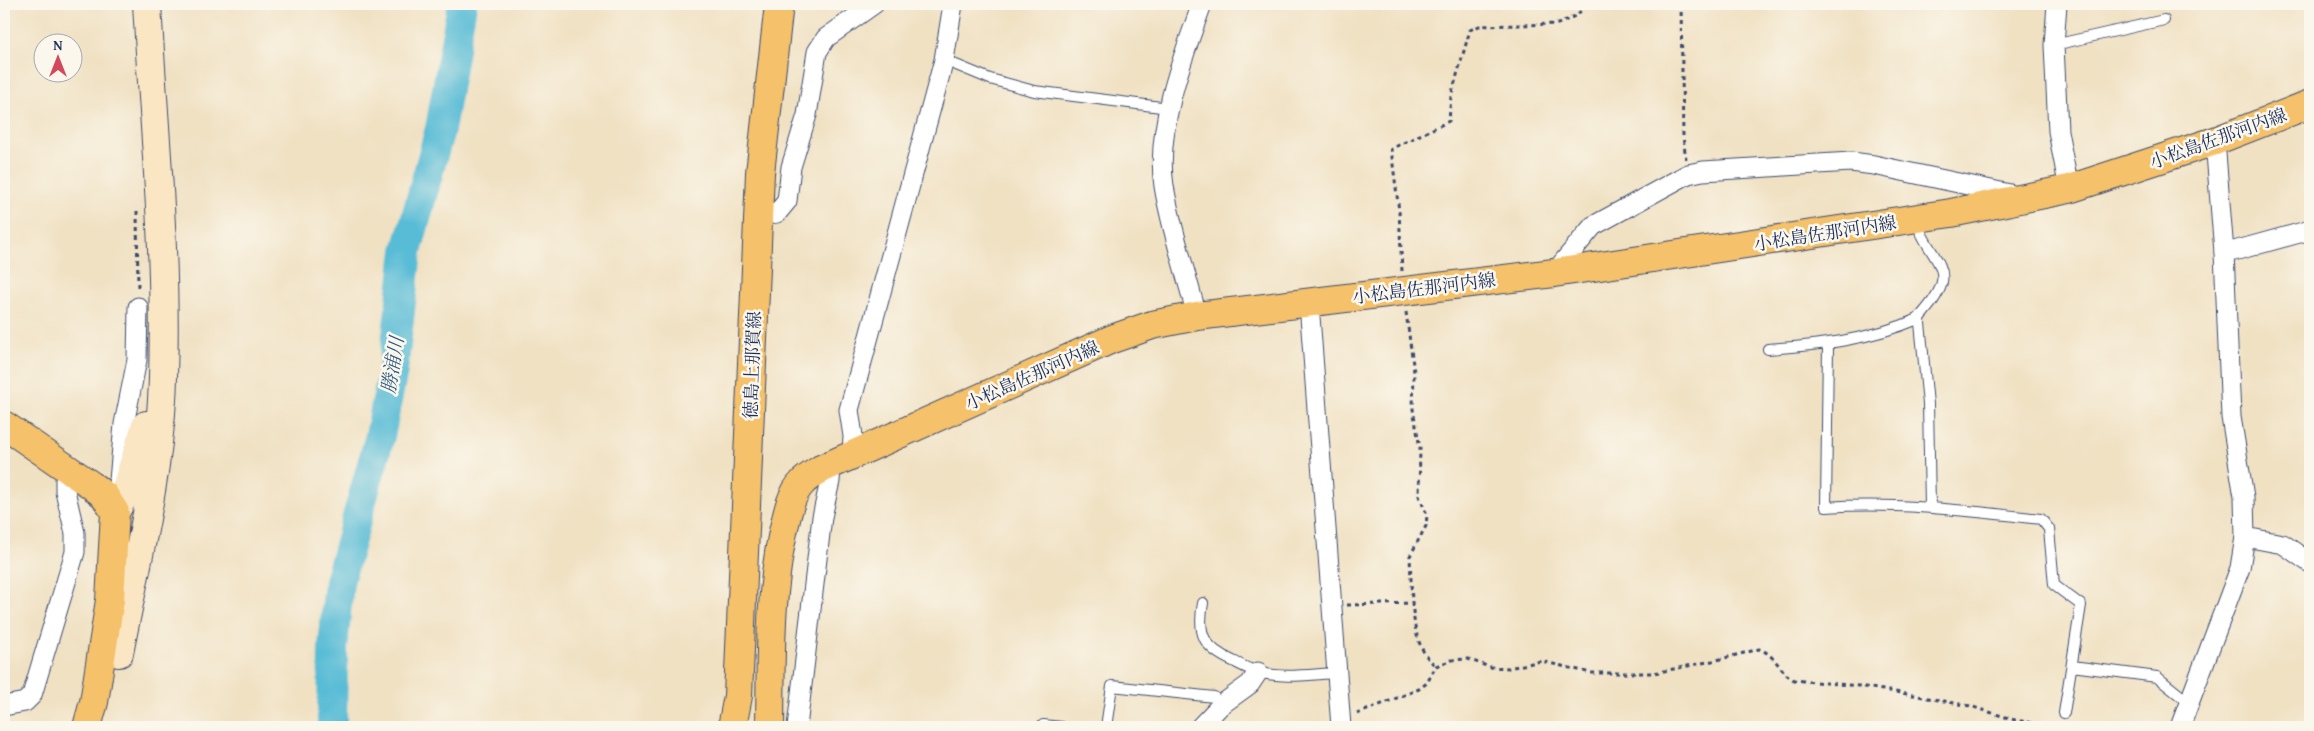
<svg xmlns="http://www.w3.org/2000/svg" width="2314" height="731" font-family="'Gentium Book Plus','Noto Serif JP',serif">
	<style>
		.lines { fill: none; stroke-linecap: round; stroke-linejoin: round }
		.river { stroke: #58bcd6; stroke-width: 30 }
		.lane-casing { stroke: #3b4a6d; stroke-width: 12 }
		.street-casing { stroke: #3b4a6d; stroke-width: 21 }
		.secondary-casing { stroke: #3b4a6d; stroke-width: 30 }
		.primary-casing { stroke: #3b4a6d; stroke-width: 30 }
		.path { stroke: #3b4a6d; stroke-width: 3; stroke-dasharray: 4 4; stroke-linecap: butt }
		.lane { stroke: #fff; stroke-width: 10 }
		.street { stroke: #fff; stroke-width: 19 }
		.secondary { stroke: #fbe6c4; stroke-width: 28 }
		.primary { stroke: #f5c16b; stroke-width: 28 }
		.labels { text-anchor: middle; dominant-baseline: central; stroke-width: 5; stroke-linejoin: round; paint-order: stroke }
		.street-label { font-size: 18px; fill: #1b2f5e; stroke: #fbf7ec }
		.water-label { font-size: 19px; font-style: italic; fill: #2d5982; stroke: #fbf7ec }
	</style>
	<rect width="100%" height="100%" fill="#fbf7ec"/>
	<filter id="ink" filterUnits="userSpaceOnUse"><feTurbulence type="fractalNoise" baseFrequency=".02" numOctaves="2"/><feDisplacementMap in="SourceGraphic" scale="10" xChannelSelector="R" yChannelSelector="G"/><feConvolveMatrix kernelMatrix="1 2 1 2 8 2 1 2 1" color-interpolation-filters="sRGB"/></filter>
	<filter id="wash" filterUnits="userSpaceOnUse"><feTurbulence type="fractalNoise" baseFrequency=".0096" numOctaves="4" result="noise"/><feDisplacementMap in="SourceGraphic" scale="20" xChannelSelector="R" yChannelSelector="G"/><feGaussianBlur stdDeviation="1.12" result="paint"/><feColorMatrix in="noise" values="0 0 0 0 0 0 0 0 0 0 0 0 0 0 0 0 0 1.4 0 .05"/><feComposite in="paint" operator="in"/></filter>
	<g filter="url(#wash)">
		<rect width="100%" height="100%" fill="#f0e1c3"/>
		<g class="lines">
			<!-- river -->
			<polyline class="river" points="332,727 333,647 339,582 380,436 393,370 407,251 440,129 462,4"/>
		</g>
	</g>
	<g filter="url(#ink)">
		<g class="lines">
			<!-- lane casing -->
			<g class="lane-casing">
				<g id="lane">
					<polyline points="2054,45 2164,20"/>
					<polyline points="944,60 990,79 1034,91 1169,108"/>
					<path d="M 1915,219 C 1933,268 1965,268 1918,319 L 1920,323 L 1928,404 L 1930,506"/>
					<path d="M 1828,345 L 1826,507 C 1898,502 1969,511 2041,519 L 2049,529 L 2054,585 L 2081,605 L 2064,713"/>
					<path d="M 1768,349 C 1821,345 1869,340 1918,319"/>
					<path d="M 1203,603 C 1197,635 1204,648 1233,661 C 1241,665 1250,670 1258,672 C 1282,679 1312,674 1336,673"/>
					<polyline points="2072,666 2157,677 2182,697 2191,701"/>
					<polyline points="1044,727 1043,725 1062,727"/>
					<polyline points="1106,727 1112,686 1214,697 1221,705"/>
				</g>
			</g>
			<!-- street casing -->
			<g class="street-casing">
				<g id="street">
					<polyline points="2057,4 2054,45 2058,131 2069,189"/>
					<polyline points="758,216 777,213 787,201 791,167 807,115 817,52 826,38 874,4"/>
					<polyline points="2224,252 2234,251 2310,230"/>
					<polyline points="1554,273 1593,226 1688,174 1703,171 1851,162 1874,165 2010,194 2017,198"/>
					<polyline points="1309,303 1341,727"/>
					<path d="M 1197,316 C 1186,273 1171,229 1164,186 C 1155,129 1183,56 1202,4"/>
					<polyline points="852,455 853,436 849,410 944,60 953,4"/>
					<polyline points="119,481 124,424 137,360 138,307"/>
					<polyline points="2245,537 2283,544 2310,563"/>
					<polyline points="4,706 25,702 32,695 75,552 75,533 65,491 65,480 71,470"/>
					<polyline points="797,727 822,517 830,481 831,465"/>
					<polyline points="1200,727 1221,705 1250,684 1258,672"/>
					<polyline points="2180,727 2240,568 2245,537 2244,497 2231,417 2224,252 2215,141"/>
				</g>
			</g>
			<!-- secondary casing -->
			<g class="secondary-casing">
				<g id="secondary">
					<polyline points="115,512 123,498 146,425"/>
					<path d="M 119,653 C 136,566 161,466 163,377 C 167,253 154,128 147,4"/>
				</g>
			</g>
			<!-- primary casing -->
			<g class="primary-casing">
				<g id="primary">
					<polyline points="4,425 91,485 104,495 115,512 110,600 94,702 87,727"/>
					<polyline points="732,727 738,696 760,173 779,4"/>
					<path d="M 770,727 C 771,661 769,597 783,532 C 787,516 790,495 802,483 C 807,477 815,473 821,469 L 1112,339 L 1152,325 L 1197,316 L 1554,273 L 1951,213 L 2069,189 L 2215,141 L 2310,104"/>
				</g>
			</g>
			<!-- path -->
			<g class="path">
				<polyline points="1681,4 1683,137 1686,159"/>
				<polyline points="137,211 138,290"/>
				<polyline points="1402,271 1399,211 1391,149 1449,121 1451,96 1470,30 1479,26 1558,24 1577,15 1587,4"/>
				<polyline points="1406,312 1414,372 1413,409 1420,448 1419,496 1427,515 1426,526 1410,556 1412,603"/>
				<path d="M 1347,605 L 1412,603 C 1415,627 1416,650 1436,666"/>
				<path d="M 1357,714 L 1419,689 L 1427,683 L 1436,666 L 1452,660 L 1468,659 L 1489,667 L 1509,668 L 1541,661 L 1591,673 L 1654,673 L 1717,660 L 1759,649 C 1775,654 1780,672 1794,680 L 1859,686 L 1913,695 L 1970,706 L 2015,720 L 2058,727"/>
			</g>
			<!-- lane -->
			<use href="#lane" class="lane"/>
			<!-- street -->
			<use href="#street" class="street"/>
			<!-- secondary -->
			<use href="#secondary" class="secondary"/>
			<!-- primary -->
			<use href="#primary" class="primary"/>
		</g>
	</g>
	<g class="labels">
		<!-- street labels -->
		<g class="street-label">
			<text transform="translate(2218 138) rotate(-20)">小松島佐那河内線</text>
			<text transform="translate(1825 233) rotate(-9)">小松島佐那河内線</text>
			<text transform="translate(1424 288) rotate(-7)">小松島佐那河内線</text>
			<text transform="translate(752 365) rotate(-88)">徳島上那賀線</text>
			<text transform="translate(1032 375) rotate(-24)">小松島佐那河内線</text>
		</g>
		<!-- water labels -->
		<g class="water-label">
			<text transform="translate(392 365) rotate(-81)">勝浦川</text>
		</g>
	</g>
	<!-- margin -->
	<rect width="2314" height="731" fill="none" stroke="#fbf7ec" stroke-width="20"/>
	<!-- north arrow -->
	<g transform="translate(58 58)"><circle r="24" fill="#fbf7ec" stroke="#a1a7b3"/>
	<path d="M0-4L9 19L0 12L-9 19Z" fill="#d1495b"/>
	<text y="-8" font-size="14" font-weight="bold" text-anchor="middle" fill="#1b2f5e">N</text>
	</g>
</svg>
